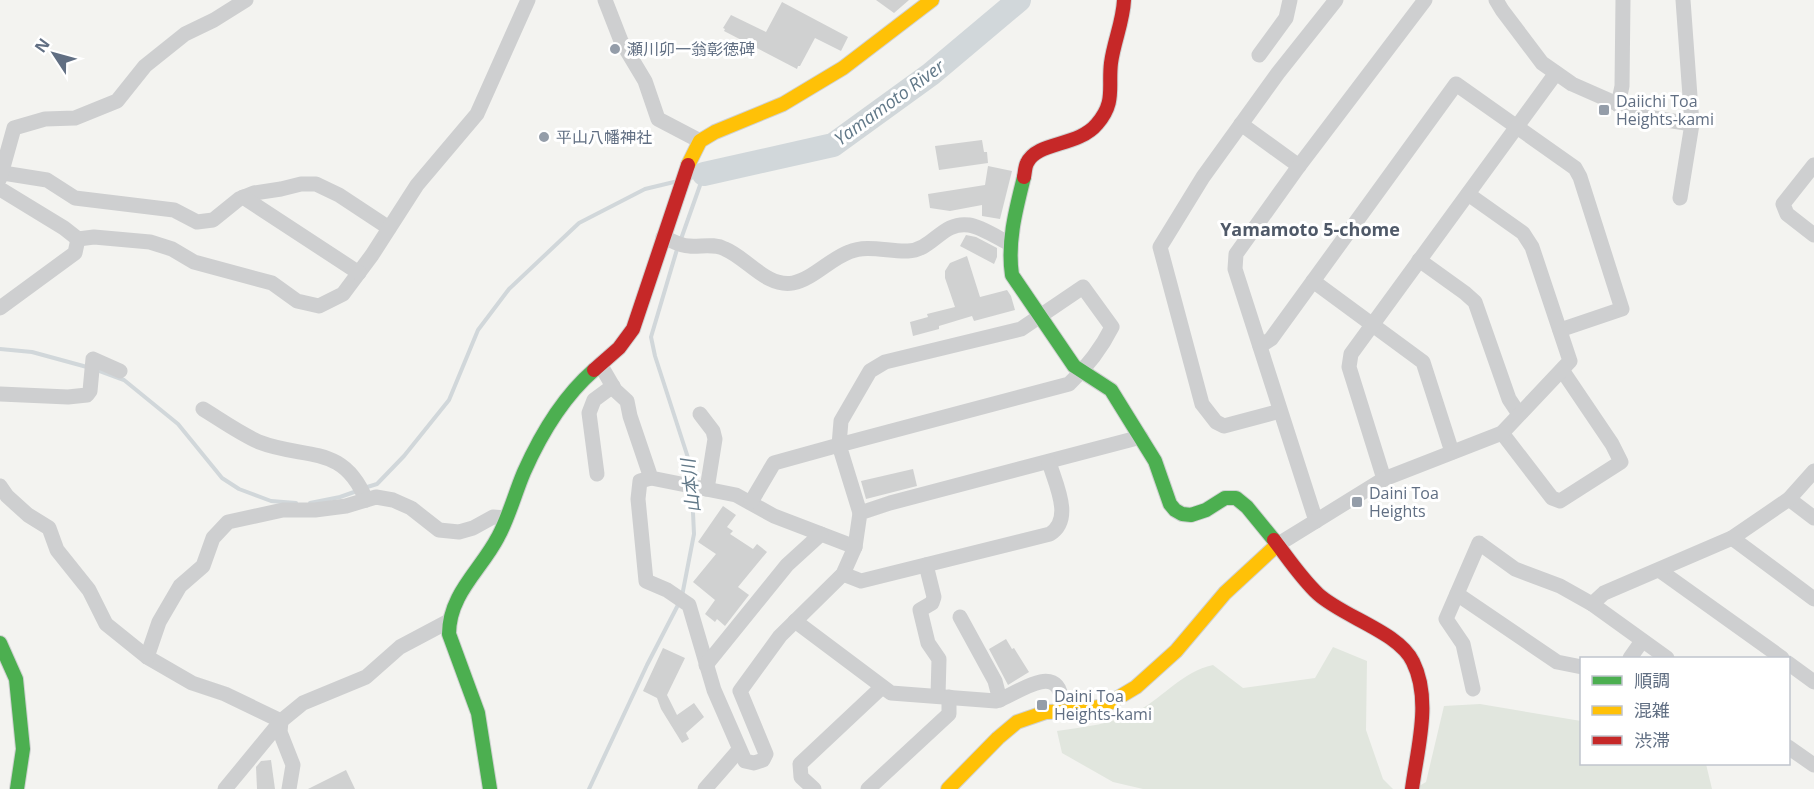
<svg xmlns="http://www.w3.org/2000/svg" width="1814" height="789" font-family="'Open Sans','Noto Sans JP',sans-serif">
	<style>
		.green { fill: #e1e6de }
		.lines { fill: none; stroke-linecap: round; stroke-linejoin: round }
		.stream { stroke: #d1d7da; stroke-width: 4 }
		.river { stroke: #d1d7da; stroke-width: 24 }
		.building { fill: #d0d1d1 }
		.fast-casing { stroke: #cfd1d1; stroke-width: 16 }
		.slow-casing { stroke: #cfd1d1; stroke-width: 16 }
		.jam-casing { stroke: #cfd1d1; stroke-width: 16 }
		.street { stroke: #cecfd0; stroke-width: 15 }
		.fast { stroke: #4caf50; stroke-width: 14 }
		.slow { stroke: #ffc107; stroke-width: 14 }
		.jam { stroke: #c62828; stroke-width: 14 }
		.poi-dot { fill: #949da9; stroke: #fff; stroke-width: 2 }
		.labels { text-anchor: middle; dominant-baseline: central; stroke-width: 6; stroke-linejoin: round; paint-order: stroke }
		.poi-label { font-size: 16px; fill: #616f83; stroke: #fff; text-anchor: start }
		.water-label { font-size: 18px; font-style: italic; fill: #617888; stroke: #fff }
		.neighbourhood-label { font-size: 18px; font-weight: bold; fill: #4f5968; stroke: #fff }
	</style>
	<rect width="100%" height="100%" fill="#f3f3f0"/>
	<!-- green -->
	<g class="green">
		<path d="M 1333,647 L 1367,661 L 1366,730 L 1383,779 L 1393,789 L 1143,789 L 1113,782 L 1062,753 L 1057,731 C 1084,727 1113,724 1138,711 C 1165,696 1182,672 1213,665 L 1243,688 L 1315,678 Z"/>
		<polygon points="1480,704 1581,721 1582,764 1706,764 1712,789 1414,789 1426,782 1444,706"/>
	</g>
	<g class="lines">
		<!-- stream -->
		<g class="stream">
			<polyline points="690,178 704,174"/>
			<polyline points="681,239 704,174"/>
			<polyline points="678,246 651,337 655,356 691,467 692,481"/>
			<polyline points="0,349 32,352 87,367"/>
			<polyline points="97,370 124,380 178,424 222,478 239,489 271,501 296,503"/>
			<polyline points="364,488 377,484 404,456 449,400 478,330 509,289 579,223 645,189 674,182"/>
			<polyline points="310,503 340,497 357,491"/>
			<polyline points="682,596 694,534 692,491"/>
			<polyline points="589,789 647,665 679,603"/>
		</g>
		<!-- river -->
		<polyline class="river" points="704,174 833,145 931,74 1019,0"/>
	</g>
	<!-- building -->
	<g class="building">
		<polygon points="876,0 909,0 894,13"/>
		<polygon points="782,2 848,37 841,51 815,38 800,66 798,66 797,69 724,31 725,29 723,28 731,15 766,32"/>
		<polygon points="982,140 984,152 987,152 988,163 939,170 935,146"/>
		<polygon points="988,166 1012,171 1000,219 982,216 982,205 950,211 930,208 928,194 985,185"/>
		<polygon points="966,235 976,237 997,248 997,257 994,264 960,246"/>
		<polygon points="967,256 980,297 1007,290 1011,296 1015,310 974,321 972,316 939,326 939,329 913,336 910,322 928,317 927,314 955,307 945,278 945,271 950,263"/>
		<polygon points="913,469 917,486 866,499 861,481"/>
		<polygon points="723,506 736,515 727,527 733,531 730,534 753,549 757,544 767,552 738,587 749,595 725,626 717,619 715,622 705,614 715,600 693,582 716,554 698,542"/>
		<polygon points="1006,639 1012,649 1014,648 1029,672 1008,685 989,649"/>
		<polygon points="663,648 685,658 667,695 677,715 694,703 704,717 686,733 689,739 682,743 661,709 657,698 643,691"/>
		<polygon points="271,760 275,789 257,789 256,767 261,761"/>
		<polygon points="346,770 355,789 308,789"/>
	</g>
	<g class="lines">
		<!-- fast casing -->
		<g class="fast-casing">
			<g id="fast">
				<path d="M 1024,177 C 1016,209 1007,242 1012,275 L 1074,366 L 1111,390 L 1155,461 L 1170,504 L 1175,510 L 1182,514 L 1191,515 L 1206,510 L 1225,498 L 1236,498 L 1247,507 L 1274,540"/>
				<polyline points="0,643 16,679 23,749 17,789"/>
				<path d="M 490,789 L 478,713 L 449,634 C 449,594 481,570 498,537 C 509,517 515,493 524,472 C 540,436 564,396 594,370"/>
			</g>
		</g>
		<!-- slow casing -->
		<g class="slow-casing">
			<g id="slow">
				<polyline points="688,165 700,141 715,132 783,104 843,68 932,0"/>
				<polyline points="948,789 998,738 1017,722 1046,712 1081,711 1106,705 1136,687 1176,651 1225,593 1277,545"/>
			</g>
		</g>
		<!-- jam casing -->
		<g class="jam-casing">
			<g id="jam">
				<path d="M 1024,177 C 1025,172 1025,167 1027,163 C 1037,141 1078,147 1097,124 C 1116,102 1108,88 1111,63 C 1114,41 1123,22 1124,0"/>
				<polyline points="594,370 619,348 633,329 688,165"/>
				<path d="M 1274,540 C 1288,558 1301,578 1318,594 C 1343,617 1399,632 1413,662 C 1432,700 1417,750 1412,789"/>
			</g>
		</g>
		<!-- street -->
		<g class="street">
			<polyline points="605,0 621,41 645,81 658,119 700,141"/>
			<polyline points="1496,0 1502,10 1542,63 1572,84 1647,117 1692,124"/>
			<polyline points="1259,55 1286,18 1290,0"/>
			<polyline points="1618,105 1622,86 1623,0"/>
			<polyline points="1241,124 1299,166"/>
			<polyline points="1814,165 1783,204 1787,214 1814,235"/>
			<polyline points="3,173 47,180 75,198 174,210 197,222 213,220 239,199 254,193 281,189 301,184 316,184 339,195 389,228"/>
			<polyline points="0,178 14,128 45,119 75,118 117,101 145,66 185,34 214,20 246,0"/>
			<polyline points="0,189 64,228 78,239 94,237 150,242 172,249 194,262 272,283 297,301 319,306 343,294 372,255 417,185 477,114 528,0"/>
			<polyline points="243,197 359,273"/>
			<polyline points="1680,198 1692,124 1683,0"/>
			<path d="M 663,237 C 671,240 680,246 689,246 C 701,247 714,243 725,249 C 747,258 767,288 793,283 C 813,279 830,259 849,252 C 867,244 889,252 908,251 C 933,250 942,221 969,225 C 982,227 998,238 1010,244"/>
			<polyline points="1419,260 1465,293 1475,302 1509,399 1519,414"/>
			<polyline points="1313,281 1423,362 1452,452"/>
			<polyline points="0,308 75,253 78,239"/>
			<polyline points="1260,346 1271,339 1456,84 1575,168 1580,177 1622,309 1560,330"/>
			<polyline points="600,364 615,390 627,401 630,416 651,478 736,495 774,516 855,547 860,513 890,503 1141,437"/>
			<polyline points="0,394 68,397 87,395 90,391 93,359 120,371"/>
			<path d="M 203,409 C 221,420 239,433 259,442 C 305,460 343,443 366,500"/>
			<polyline points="1280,411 1224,426 1216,422 1202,404 1160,247 1203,177 1278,73 1336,0"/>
			<polyline points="700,414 713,431 715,439 707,489"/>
			<polyline points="1502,433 1552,498 1560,501 1621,462 1612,444 1562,370"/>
			<polyline points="597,474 589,413 594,400 613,386"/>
			<polyline points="651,478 640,481 638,499 646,581 667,590 689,605 714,690 745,761 754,763 763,760 766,754 740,691 780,636 843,574 855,547"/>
			<polyline points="1384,479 1349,367 1351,354 1556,73"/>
			<polyline points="0,486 7,496 28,515 49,528 57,550 89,590 106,624 147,657 192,683 225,694 281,721"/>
			<polyline points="1789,499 1814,518"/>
			<path d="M 751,502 L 774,463 L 839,445 L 1069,384 C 1086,368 1101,349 1112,327 L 1083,287 L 1021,329 L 885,362 L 870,371 L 841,421 L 839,445 L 860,513"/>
			<polyline points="1316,521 1235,269 1236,254 1299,166 1425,0"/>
			<polyline points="1732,538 1814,599"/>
			<polyline points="1277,545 1384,479 1502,433 1570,361 1532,247 1523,233 1468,194"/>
			<polyline points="926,565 934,597 932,603 920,610 928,643 939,659 938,696"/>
			<polyline points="1659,570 1782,658"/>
			<path d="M 843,574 L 861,581 L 1050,534 C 1074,519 1055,483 1049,462"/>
			<polyline points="1457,594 1557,662 1582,667"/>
			<polyline points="1592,604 1604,593 1732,538 1789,499 1814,471"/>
			<polyline points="960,617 995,681 1000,700"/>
			<path d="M 795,621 L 891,693 L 996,701 C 1012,697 1051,665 1060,692 C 1062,697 1061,705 1062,711"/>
			<polyline points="147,657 159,622 180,586 203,566 213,538 228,522 283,510 315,510 346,506 376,497 393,500 411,508 439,530 459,532 473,528 493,517 506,518"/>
			<polyline points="1630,658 1642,641"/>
			<polyline points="1788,663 1814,682"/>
			<polyline points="706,665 787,565 821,534"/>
			<polyline points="1473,689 1463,644 1446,619 1479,543 1515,569 1560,586 1592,604 1667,658"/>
			<polyline points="281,721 280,732 293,765 289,789"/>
			<polyline points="1788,747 1814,765"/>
			<polyline points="225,789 281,721 303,703 366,677 400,647 449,621"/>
			<polyline points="705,789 739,750"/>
			<polyline points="814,789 801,777 800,764 882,687"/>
			<polyline points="868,789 949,714 949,697"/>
		</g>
		<!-- fast -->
		<use href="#fast" class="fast"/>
		<!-- slow -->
		<use href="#slow" class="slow"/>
		<!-- jam -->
		<use href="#jam" class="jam"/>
	</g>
	<!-- markers -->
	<g class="poi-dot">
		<circle cx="615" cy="49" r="6"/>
		<rect x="1598" y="104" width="12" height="12" rx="3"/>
		<circle cx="544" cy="137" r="6"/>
		<rect x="1351" y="496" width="12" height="12" rx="3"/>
		<rect x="1036" y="699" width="12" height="12" rx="3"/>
	</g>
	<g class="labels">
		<!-- poi labels -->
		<g class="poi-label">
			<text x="627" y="49">瀬川卯一翁彰徳碑</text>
			<text x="1616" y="101">Daiichi Toa<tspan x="1616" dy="18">Heights-kami</tspan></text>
			<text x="556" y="137">平山八幡神社</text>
			<text x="1369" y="493">Daini Toa<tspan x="1369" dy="18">Heights</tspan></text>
			<text x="1054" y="696">Daini Toa<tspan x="1054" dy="18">Heights-kami</tspan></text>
		</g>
		<!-- water labels -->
		<g class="water-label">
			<text transform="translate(889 102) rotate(-36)">Yamamoto River</text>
			<text transform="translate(690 486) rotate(-96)">山本川</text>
		</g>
		<!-- neighbourhood labels -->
		<g class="neighbourhood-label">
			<text x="1310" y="229">Yamamoto 5-chome</text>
		</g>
	</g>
	<!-- legend -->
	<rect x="1580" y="657" width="210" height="108" fill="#ffffff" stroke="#c0c5cd" stroke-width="1.5"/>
	<rect x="1592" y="676" width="30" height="9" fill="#4caf50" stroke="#c0c5cd" stroke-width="1.5"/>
	<text x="1634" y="687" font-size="18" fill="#616f83">順調</text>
	<rect x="1592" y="706" width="30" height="9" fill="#ffc107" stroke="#c0c5cd" stroke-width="1.5"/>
	<text x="1634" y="717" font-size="18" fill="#616f83">混雑</text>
	<rect x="1592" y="736" width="30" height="9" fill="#c62828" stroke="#c0c5cd" stroke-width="1.5"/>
	<text x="1634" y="747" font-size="18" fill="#616f83">渋滞</text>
	<!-- north arrow -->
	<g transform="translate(54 54) rotate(306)" stroke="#ffffff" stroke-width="4.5" paint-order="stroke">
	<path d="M0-4.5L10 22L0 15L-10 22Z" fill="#616f83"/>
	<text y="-9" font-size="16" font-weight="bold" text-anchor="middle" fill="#616f83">N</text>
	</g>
</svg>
